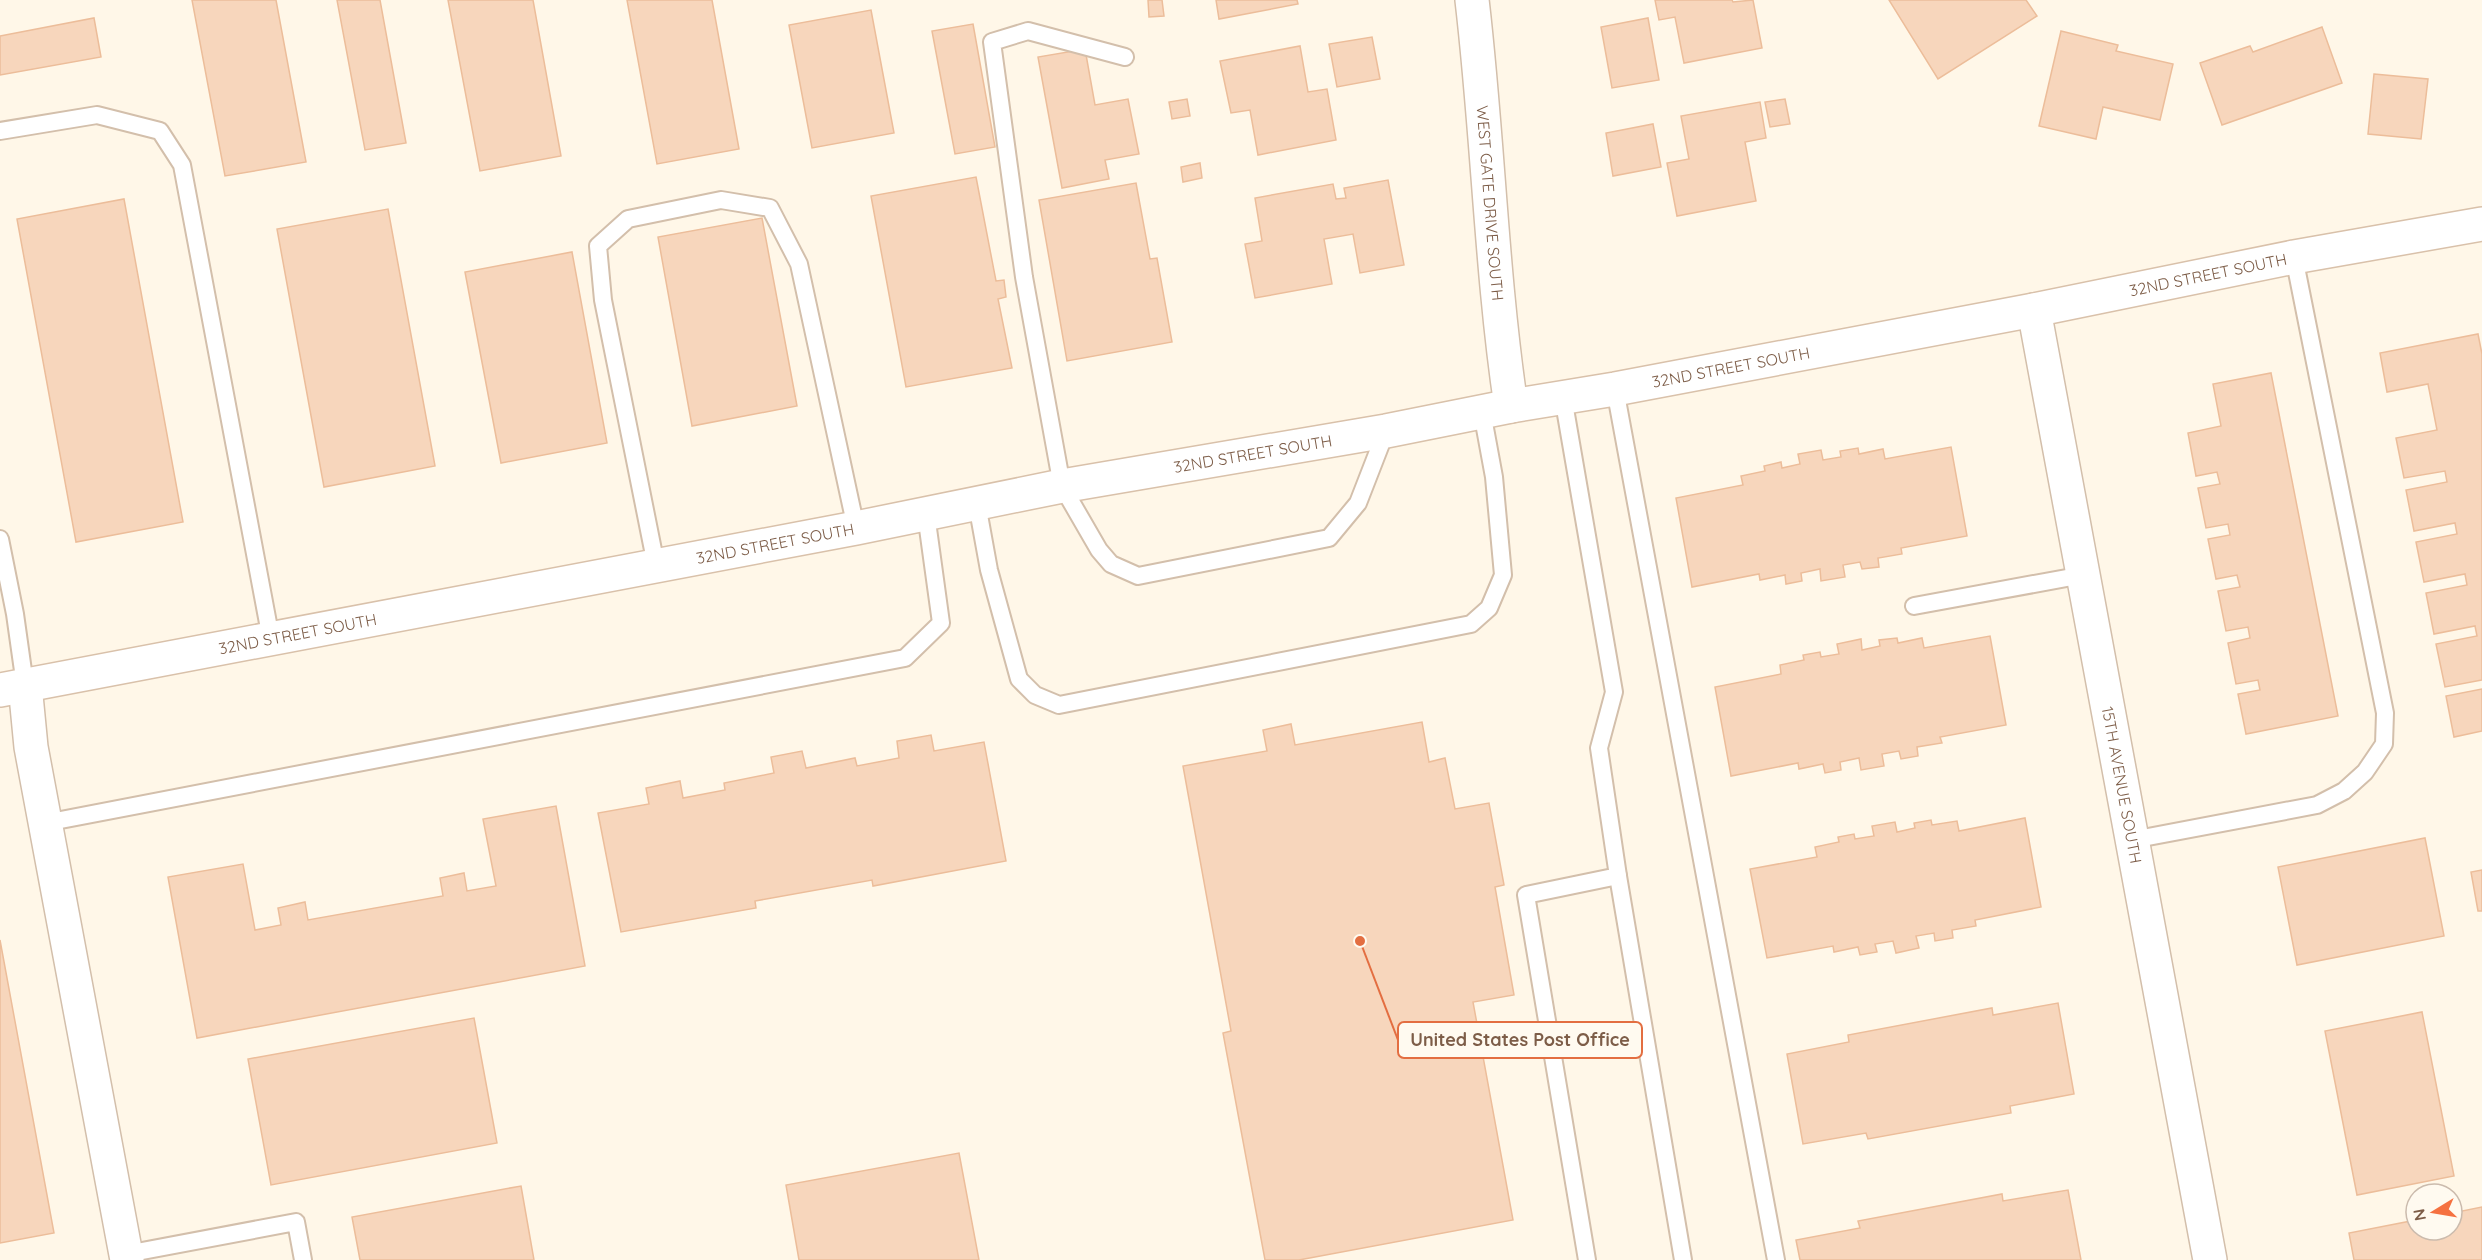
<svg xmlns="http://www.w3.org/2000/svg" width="2482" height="1260" font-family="Quicksand,sans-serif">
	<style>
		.building { fill: #f7d6bc; stroke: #ecbd9a; stroke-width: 1.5 }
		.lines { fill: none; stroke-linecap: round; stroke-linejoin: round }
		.lane-casing { stroke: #d3bfab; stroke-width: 20 }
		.street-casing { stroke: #d3bfab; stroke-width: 36 }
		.secondary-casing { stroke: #d9c1aa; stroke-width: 36 }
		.lane { stroke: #fff; stroke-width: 16 }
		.street { stroke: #fff; stroke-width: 33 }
		.secondary { stroke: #fff; stroke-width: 33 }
		.labels { text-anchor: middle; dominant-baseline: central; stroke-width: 4.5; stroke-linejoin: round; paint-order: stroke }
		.street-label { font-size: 16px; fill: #7d5d48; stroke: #fffaf0 }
		.leader { fill: none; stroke: #e36e41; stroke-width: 2 }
		.callout-dot { fill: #e36e41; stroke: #fffaf0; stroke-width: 2 }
		.callout { fill: #fffaf0; stroke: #e36e41; stroke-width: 2 }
		.callout-label { font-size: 18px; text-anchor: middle; font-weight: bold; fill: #7d5d48 }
	</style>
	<rect width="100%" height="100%" fill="#fff7e8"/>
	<!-- building -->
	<g class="building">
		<polygon points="192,0 276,0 306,162 225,176"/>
		<polygon points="337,0 380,0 406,143 365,150"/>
		<polygon points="448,0 533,0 561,156 480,171"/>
		<polygon points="627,0 712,0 739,149 657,164"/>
		<polygon points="1148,0 1162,0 1164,16 1149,17"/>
		<polygon points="1216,0 1297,0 1298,4 1219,19"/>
		<polygon points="1655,0 1732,0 1733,2 1753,0 1762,48 1684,63 1675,17 1659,20"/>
		<polygon points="1889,0 2026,0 2037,16 1938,79"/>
		<polygon points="871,10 894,133 812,148 789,25"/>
		<polygon points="94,18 101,57 0,75 0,36"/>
		<polygon points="1648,18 1659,80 1612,88 1601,27"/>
		<polygon points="973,24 995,147 955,154 932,31"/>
		<polygon points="2322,27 2342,83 2222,125 2200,63 2250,46 2253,52"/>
		<polygon points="2061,31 2118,45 2116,51 2173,64 2160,120 2103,107 2096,139 2039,126"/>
		<polygon points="1372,37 1380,79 1337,87 1329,44"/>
		<polygon points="1300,46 1308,92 1327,89 1336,140 1258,155 1250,110 1231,113 1220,61"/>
		<polygon points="1085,49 1095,105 1128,99 1139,154 1105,160 1109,179 1062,188 1038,57"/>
		<polygon points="2374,74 2428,79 2421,139 2368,134"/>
		<polygon points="1187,99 1190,116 1172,119 1169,102"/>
		<polygon points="1785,99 1790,124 1770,127 1765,102"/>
		<polygon points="1760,102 1766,138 1745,142 1756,201 1677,216 1667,163 1689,159 1681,116"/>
		<polygon points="1653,124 1661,167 1613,176 1606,133"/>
		<polygon points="1200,163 1202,178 1183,182 1181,167"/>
		<polygon points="976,177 996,281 1004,280 1006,297 998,299 1012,368 906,387 871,196"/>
		<polygon points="1388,180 1404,265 1360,273 1353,234 1324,239 1332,284 1255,298 1245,244 1262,241 1255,198 1333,184 1336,199 1346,198 1344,188"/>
		<polygon points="1136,183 1150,259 1157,258 1172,342 1067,361 1039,200"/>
		<polygon points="124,199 183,522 76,542 17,219"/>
		<polygon points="388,209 435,466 324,487 277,229"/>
		<polygon points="762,218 797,406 692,426 658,237"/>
		<polygon points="572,252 607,443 501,463 465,272"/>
		<polygon points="2478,334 2482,354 2482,680 2445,687 2436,644 2477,636 2475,626 2434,634 2426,593 2467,585 2465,574 2424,582 2416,542 2457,534 2455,523 2414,531 2406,490 2447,482 2445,471 2404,478 2396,438 2437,430 2428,384 2387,392 2380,353"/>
		<polygon points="2271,373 2338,716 2246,734 2238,694 2260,690 2258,680 2236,684 2228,643 2250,638 2248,627 2226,631 2218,591 2240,587 2237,575 2216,579 2208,539 2230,535 2228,524 2206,528 2198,488 2220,484 2217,472 2196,476 2188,433 2221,426 2213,384"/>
		<polygon points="1951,447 1967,536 1901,548 1902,554 1878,558 1879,567 1862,569 1860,562 1843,565 1845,577 1821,581 1820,569 1801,573 1802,581 1786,584 1785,575 1760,580 1759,574 1692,587 1676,498 1743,485 1741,476 1765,471 1764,466 1781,462 1782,468 1800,464 1798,454 1821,450 1823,460 1841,457 1840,451 1858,448 1859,454 1883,449 1885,459"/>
		<polygon points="1990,636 2006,725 1940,737 1942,743 1917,747 1918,756 1901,759 1899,751 1882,754 1884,766 1861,770 1859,758 1840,762 1841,770 1825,773 1823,764 1799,769 1798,763 1731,776 1715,687 1781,674 1780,665 1804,660 1803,655 1820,652 1821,657 1839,654 1837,644 1861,639 1862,650 1880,646 1879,640 1897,638 1898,643 1922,638 1924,648"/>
		<polygon points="2482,689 2482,731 2454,737 2446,696"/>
		<polygon points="1422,722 1429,762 1445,758 1455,809 1489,803 1504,885 1495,887 1514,995 1473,1002 1513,1220 1299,1260 1265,1260 1223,1033 1231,1031 1183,766 1267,751 1263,730 1291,724 1295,745"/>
		<polygon points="931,735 934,751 984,742 1006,861 873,886 872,880 755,901 756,908 621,932 598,813 649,804 646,788 680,781 683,798 725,790 724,783 774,773 771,757 802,751 806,768 855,758 857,766 899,758 897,741"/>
		<polygon points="556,806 585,966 197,1038 168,877 243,864 255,930 281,925 278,908 305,902 308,920 443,896 440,878 464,873 467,891 496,886 483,819"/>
		<polygon points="2025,818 2041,907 1975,920 1976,926 1952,930 1953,938 1935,941 1934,933 1916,936 1919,948 1896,953 1893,941 1875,944 1877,952 1860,955 1858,947 1834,952 1833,946 1767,958 1750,869 1817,857 1815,847 1839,842 1838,837 1854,834 1855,839 1874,836 1872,826 1895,822 1897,832 1915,828 1914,823 1931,820 1932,825 1957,821 1959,831"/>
		<polygon points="2425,838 2444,936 2297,965 2278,867"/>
		<polygon points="2482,870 2482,911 2478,911 2471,872"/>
		<polygon points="0,940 54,1233 0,1243"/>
		<polygon points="2058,1003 2074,1094 2010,1106 2011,1113 1868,1139 1866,1133 1803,1144 1787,1054 1849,1042 1848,1035 1992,1008 1993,1015"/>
		<polygon points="2422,1012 2454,1176 2357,1195 2325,1031"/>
		<polygon points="474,1018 497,1143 271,1185 248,1059"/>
		<polygon points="959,1153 979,1260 799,1260 786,1185"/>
		<polygon points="521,1186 534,1260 360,1260 352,1217"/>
		<polygon points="2068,1190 2081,1260 1800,1260 1796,1240 1860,1228 1858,1221 2002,1194 2003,1201"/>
		<polygon points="2482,1207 2482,1260 2354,1260 2349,1233 2416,1220 2416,1230 2452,1230 2452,1213"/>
	</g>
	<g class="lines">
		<!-- lane casing -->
		<g class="lane-casing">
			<g id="lane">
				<polyline points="1125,57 1028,31 992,42 1024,277 1062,486 1099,550 1111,564 1138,576 1329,538 1358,503 1386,431"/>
				<polyline points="0,131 97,115 160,131 182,165 271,639"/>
				<polyline points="1615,389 1776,1260"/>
				<polyline points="1563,397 1614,692 1599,748 1618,876 1526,895 1587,1260"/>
				<polyline points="977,504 989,570 1019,679 1035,695 1059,705 1471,624 1489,608 1503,575 1494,477 1482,412"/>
				<polyline points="0,539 15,614 25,685"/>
				<polyline points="656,565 603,300 598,246 628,219 721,200 770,208 799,264 856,528"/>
				<polyline points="1914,606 2083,575"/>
				<polyline points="45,823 905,658 941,623 926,514"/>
				<polyline points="2132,840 2317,805 2344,791 2365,772 2384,744 2385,713 2294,257"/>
				<polyline points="1618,876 1683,1260"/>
				<polyline points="126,1254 296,1222 303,1260"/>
			</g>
		</g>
		<!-- street casing -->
		<g class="street-casing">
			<g id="street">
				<path id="s1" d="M 1472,0 C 1488,135 1491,271 1511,406"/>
				<path id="s2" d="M 2034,310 L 2210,1260"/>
				<polyline points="25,685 31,747 127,1260"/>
			</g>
		</g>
		<!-- secondary casing -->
		<g class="secondary-casing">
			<g id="secondary">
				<path id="s3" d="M 0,690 L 856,528 L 1062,486 L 1386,431 L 1511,406 L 1615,389 L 2034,310 L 2294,257 L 2482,224"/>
			</g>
		</g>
		<!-- lane -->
		<use href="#lane" class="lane"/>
		<!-- street -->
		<use href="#street" class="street"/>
		<!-- secondary -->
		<use href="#secondary" class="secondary"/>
	</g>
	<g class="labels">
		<!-- street labels -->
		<g class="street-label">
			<text stroke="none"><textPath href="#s1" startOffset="204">WEST GATE DRIVE SOUTH</textPath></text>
			<text stroke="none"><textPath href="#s3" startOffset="2247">32ND STREET SOUTH</textPath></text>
			<text stroke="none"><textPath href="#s3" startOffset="1761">32ND STREET SOUTH</textPath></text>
			<text stroke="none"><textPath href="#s3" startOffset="1275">32ND STREET SOUTH</textPath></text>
			<text stroke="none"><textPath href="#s3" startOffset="789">32ND STREET SOUTH</textPath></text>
			<text stroke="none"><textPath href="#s3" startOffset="303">32ND STREET SOUTH</textPath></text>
			<text stroke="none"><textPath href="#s2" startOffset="483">15TH AVENUE SOUTH</textPath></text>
		</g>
	</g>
	<!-- callouts -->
	<path class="leader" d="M1360 941L1398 1040"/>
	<circle class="callout-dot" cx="1360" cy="941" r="6"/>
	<rect class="callout" x="1398" y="1022" width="244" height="36" rx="6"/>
	<g class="callout-label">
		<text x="1520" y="1046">United States Post Office</text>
	</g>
	<!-- north arrow -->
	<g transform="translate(2434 1212) rotate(259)"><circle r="28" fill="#fffaf0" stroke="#cbbbad" stroke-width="1.5"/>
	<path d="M0-4.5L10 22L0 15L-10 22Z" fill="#f57140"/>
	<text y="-9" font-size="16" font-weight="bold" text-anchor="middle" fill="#7d5d48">N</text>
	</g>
</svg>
